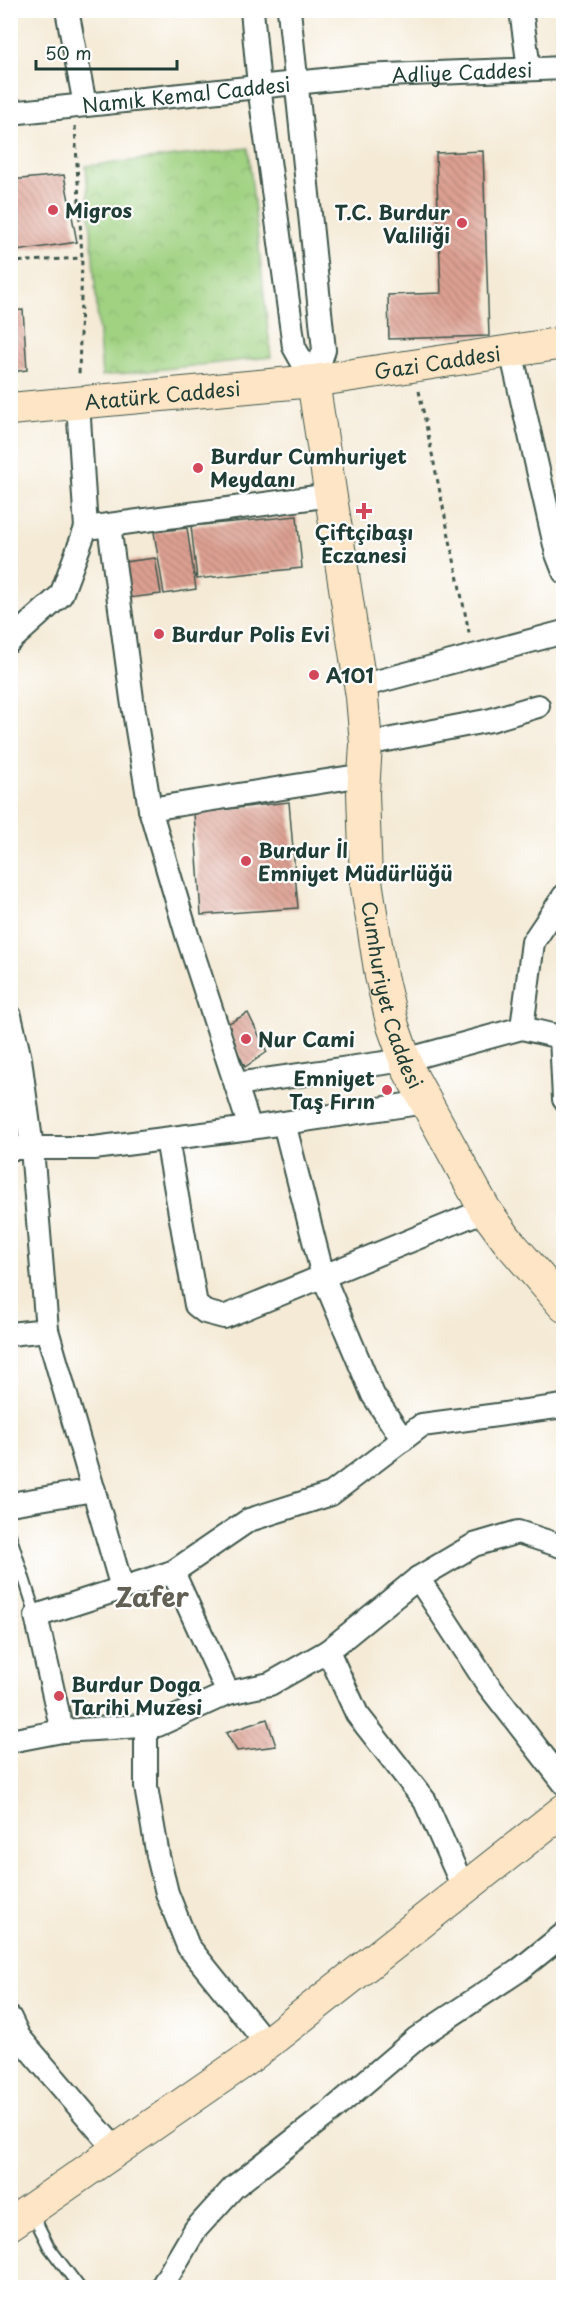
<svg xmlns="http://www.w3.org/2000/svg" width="574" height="2298" font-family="'Playpen Sans',sans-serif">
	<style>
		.park { fill: url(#park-crowns); stroke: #60885b; stroke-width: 1.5 }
		.building { fill: url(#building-back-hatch) }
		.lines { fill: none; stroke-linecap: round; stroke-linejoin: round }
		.lane-casing { stroke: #3f574c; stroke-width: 14 }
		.street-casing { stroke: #3f574c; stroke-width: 26 }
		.secondary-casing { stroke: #3f574c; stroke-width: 34 }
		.path { stroke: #3f574c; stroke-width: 3; stroke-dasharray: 4.5 4.5; stroke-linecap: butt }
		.lane { stroke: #fff; stroke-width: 10 }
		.street { stroke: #fff; stroke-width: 22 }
		.secondary { stroke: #fde5c5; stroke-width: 32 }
		.poi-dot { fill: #d1495b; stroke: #fff; stroke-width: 2 }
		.labels { text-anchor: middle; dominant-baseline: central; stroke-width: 4.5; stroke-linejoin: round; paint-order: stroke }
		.street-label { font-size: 20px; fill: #1f3d34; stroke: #fff }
		.poi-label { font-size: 20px; font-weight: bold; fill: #1f3d34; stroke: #fff; text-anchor: start }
		.district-label { font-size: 26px; font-weight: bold; fill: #626055; stroke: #fff }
	</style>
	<defs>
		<pattern id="park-crowns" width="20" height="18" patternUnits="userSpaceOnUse" patternTransform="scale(1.5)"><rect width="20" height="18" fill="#a0d282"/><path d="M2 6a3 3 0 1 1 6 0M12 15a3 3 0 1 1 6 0" fill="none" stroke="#89b571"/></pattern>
		<pattern id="building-back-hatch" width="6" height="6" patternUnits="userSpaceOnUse" patternTransform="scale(1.5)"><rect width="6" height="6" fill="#dda092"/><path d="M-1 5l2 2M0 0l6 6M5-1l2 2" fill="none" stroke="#b38478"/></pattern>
	</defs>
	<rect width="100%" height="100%" fill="#fff"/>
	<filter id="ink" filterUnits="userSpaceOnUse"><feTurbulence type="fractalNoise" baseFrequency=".0167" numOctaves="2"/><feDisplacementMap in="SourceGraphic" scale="12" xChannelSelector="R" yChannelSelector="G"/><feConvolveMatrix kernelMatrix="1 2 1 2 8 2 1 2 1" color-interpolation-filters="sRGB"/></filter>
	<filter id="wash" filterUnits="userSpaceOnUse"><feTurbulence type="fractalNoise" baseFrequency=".008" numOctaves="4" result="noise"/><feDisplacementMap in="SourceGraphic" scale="24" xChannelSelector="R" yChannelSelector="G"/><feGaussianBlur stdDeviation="1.35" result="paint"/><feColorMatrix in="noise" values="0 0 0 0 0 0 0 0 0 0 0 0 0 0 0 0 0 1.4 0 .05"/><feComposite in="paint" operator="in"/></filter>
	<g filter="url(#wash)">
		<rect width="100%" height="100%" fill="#f4ead6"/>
		<!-- park -->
		<polygon class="park" points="248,148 271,357 102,376 86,166"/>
		<g id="blocks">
			<!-- building -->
			<g class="building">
				<polygon points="483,151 489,336 389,339 388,295 441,293 436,153"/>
				<polygon points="64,175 77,242 10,252 10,180"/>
				<polygon points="23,310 27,370 10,372 10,311"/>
				<polygon points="297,516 302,568 197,579 191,526"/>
				<polygon points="187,528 196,589 164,594 154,532"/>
				<polygon points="155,558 161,594 128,598 124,562"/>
				<polygon points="289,802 298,908 201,915 194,813"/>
				<polygon points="248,1013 267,1052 245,1067 225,1025"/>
				<polygon points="267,1719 276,1746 237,1751 226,1733"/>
			</g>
		</g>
	</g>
	<g filter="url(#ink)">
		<use href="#blocks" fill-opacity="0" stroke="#3f574c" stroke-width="1.5"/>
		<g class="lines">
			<!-- lane casing -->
			<g class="lane-casing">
				<g id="lane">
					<polyline points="10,1534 36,1616"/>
					<polyline points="32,2213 49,2247 80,2288"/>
				</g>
			</g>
			<!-- street casing -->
			<g class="street-casing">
				<g id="street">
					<polyline points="67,10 85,105"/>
					<polyline points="252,10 259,86 294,347 313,381"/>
					<polyline points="289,10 324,350 313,381"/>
					<polyline points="521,10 529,69"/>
					<path id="s1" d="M 10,113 L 362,76 L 564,68"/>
					<polyline points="511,351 557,554 564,572"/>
					<polyline points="109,525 132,699 150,809 187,935 250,1128"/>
					<polyline points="94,527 331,495"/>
					<polyline points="10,641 61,595 86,528 78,403"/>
					<polyline points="361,686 564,632"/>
					<polyline points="366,744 491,720 538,706"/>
					<polyline points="150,809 364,775"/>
					<polyline points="10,1016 20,1059 32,1148 47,1330 122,1588"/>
					<polyline points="522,1028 533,942 564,896"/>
					<polyline points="561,1037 564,1099"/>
					<polyline points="236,1084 405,1060 522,1028 564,1038"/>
					<polyline points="284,1123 323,1276 373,1395 403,1440"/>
					<polyline points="167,1139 196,1305 205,1312 224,1317 485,1210"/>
					<polyline points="10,1148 94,1148 250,1128 426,1102"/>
					<polyline points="10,1334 47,1330"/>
					<polyline points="10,1504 94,1490"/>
					<polyline points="173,1572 249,1520 331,1494 422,1425 564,1406"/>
					<polyline points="418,1578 488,1685 564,1783"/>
					<polyline points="328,1651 357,1714 425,1801 463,1887"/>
					<polyline points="146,1725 146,1787 158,1856 167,1893 188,1946 267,2044"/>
					<polyline points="62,1731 36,1616 173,1572 228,1693"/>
					<polyline points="10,1741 62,1731 158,1725 228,1693 270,1684 328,1651 418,1578 474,1545 518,1532 564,1547"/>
					<polyline points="10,2018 19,2037 116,2150"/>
					<polyline points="161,2288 195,2230 234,2187 330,2112 417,2038 518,1971 564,1934"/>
				</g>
			</g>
			<!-- secondary casing -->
			<g class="secondary-casing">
				<g id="secondary">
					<path id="s2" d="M 313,381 L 362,697 L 366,744 L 363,793 L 366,881 L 381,976 L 393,1026 L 409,1071 L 485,1210 L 508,1241 L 564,1306"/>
					<path id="s3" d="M 10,409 L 313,381 L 564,343"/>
					<polyline points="10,2224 246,2060 564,1810"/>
				</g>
			</g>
			<!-- path -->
			<g class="path">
				<polyline points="75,126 82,258 79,377"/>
				<polyline points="10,262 82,258"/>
				<polyline points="419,391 470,637"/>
			</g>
			<!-- lane -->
			<use href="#lane" class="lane"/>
			<!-- street -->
			<use href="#street" class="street"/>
			<!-- secondary -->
			<use href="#secondary" class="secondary"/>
		</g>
	</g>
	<!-- markers -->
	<g class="poi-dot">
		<circle cx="53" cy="210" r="6"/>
		<circle cx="462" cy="223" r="6"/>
		<circle cx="198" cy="468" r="6"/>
		<path d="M361 502h6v6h6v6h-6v6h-6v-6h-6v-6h6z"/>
		<circle cx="159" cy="634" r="6"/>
		<circle cx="314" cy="675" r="6"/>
		<circle cx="246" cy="861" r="6"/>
		<circle cx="246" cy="1039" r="6"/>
		<circle cx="387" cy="1090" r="6"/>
		<circle cx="59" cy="1696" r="6"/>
	</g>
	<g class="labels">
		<!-- street labels -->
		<g class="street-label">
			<text stroke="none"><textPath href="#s1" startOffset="454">Adliye Caddesi</textPath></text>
			<text stroke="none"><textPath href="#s1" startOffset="177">Namık Kemal Caddesi</textPath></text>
			<text stroke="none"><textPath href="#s3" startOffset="430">Gazi Caddesi</textPath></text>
			<text stroke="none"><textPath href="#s3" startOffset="153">Atatürk Caddesi</textPath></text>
			<text stroke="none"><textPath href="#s2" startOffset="621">Cumhuriyet Caddesi</textPath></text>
		</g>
		<!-- poi labels -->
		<g class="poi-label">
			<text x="65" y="210">Migros</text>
			<text x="450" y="212" text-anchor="end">T.C. Burdur<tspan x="450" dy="23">Valiliği</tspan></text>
			<text x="210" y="456">Burdur Cumhuriyet<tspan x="210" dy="23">Meydanı</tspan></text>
			<text x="364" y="532" text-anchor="middle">Çiftçibaşı<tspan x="364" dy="23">Eczanesi</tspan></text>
			<text x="171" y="634">Burdur Polis Evi</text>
			<text x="326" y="675">A101</text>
			<text x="258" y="850">Burdur İl<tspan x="258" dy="23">Emniyet Müdürlüğü</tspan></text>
			<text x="258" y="1039">Nur Cami</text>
			<text x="375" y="1078" text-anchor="end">Emniyet<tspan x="375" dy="23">Taş Fırın</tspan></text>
			<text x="71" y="1684">Burdur Doga<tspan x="71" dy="23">Tarihi Muzesi</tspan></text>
		</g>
		<!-- district labels -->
		<g class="district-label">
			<text x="152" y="1596">Zafer</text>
		</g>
	</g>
	<!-- margin -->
	<rect width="574" height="2298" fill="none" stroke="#fff" stroke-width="36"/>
	<!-- scale -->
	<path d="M36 60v9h141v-9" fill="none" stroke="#1f3d34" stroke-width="3"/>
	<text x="45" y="60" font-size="18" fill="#1f3d34" stroke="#ffffff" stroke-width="4.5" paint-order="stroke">50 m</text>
</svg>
